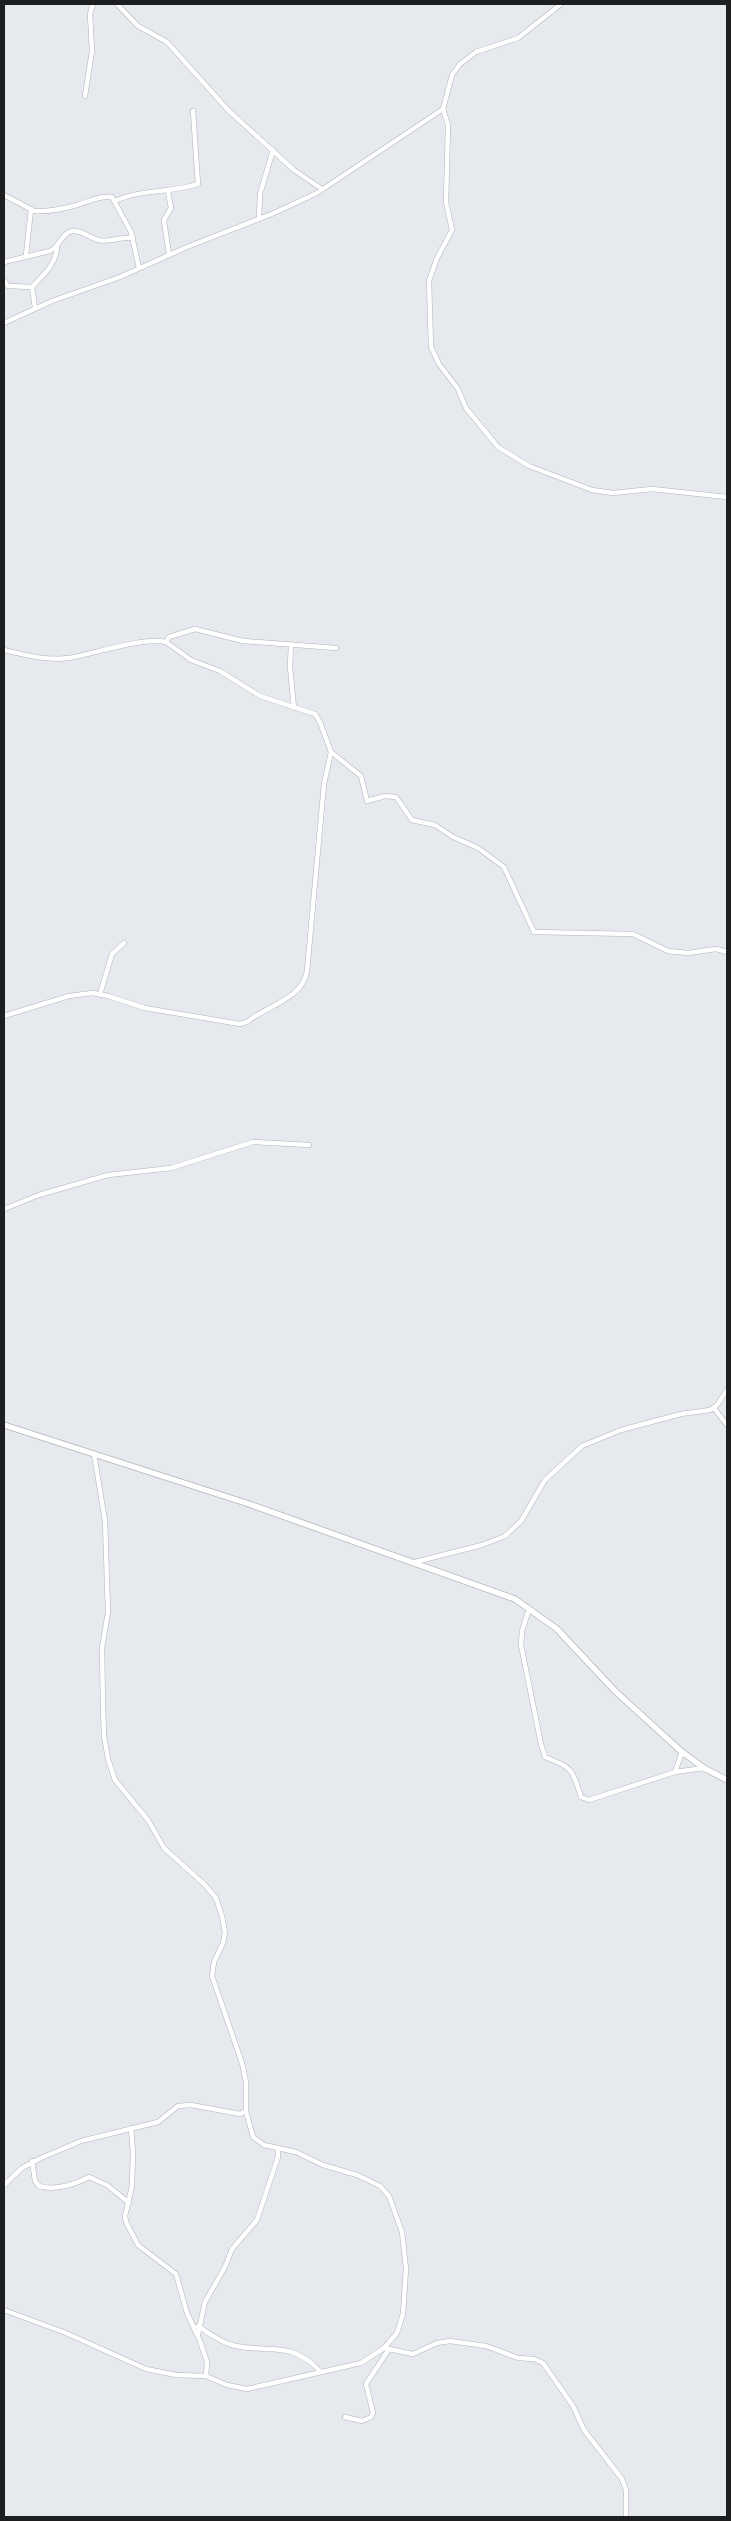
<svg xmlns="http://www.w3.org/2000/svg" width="731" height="2521" font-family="Rubik,sans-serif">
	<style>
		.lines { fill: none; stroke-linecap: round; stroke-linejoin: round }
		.street-casing { stroke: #b1b4b8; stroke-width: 5.5 }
		.secondary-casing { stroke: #b1b4b8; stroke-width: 7 }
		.street { stroke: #fff; stroke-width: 4.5 }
		.secondary { stroke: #fff; stroke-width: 5.5 }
	</style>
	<rect width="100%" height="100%" fill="#e6e9ed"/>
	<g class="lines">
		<!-- street casing -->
		<g class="street-casing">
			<g id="street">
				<polyline points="117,4 138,26 167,42 228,110 294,170 322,189"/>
				<polyline points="85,96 92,51 90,14 93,4"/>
				<polyline points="443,109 448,125 446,202 452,230 437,258 429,281 431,347 439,364 458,389 466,408 498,447 529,466 592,490 613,493 652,489 727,497"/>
				<polyline points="168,191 171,208 164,220 169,255"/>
				<path d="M 4,195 L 34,211 C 49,212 63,209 77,205 C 88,202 100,195 112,197 L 131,232 L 139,268"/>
				<path d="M 115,201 C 140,189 171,193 198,184 L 193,111"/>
				<polyline points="259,219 260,194 273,150"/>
				<polyline points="26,255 31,209"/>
				<path d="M 4,262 L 50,251 C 59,247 61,236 69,232 C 80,228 89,238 99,240 C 109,243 122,236 133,238"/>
				<polyline points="4,280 8,286 32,287"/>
				<path d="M 35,308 L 32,287 C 43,275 56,265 57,247"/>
				<polyline points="4,323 52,301 120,277 187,247 274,213 317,193 443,109 452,75 460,64 476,52 518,38 561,4"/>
				<polyline points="166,642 169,637 195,629 243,641 336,648"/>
				<polyline points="291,645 290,667 294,708"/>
				<path d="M 4,650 C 25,655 47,661 69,658 C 93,654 143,637 166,642 L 191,660 L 220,671 L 260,696 L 315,714 L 320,722 L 331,752 L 361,776 L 367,801 L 385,796 L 396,797 L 412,820 L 435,825 L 453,837 L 478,848 L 504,867 L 534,932 L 633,934 L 668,951 L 688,953 L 716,949 L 727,952"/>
				<polyline points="100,994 112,954 124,943"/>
				<path d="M 4,1016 L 69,996 L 92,993 L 108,996 L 145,1008 L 240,1024 L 247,1022 C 267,1005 302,1000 307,971 L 324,784 L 331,752"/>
				<polyline points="4,1209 39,1195 108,1175 171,1168 253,1142 309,1145"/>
				<polyline points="714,1408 727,1425"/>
				<polyline points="415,1562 482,1545 505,1536 521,1521 545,1480 582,1446 621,1430 681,1414 710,1410 717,1405 727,1390"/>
				<path d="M 529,1609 L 522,1631 L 521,1645 L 541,1744 L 545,1757 C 572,1768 572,1768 581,1797 L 589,1800 L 675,1772 L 704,1768"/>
				<polyline points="675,1772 682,1752"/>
				<polyline points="131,2128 133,2152 132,2186 125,2216 126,2222 138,2245 176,2274 187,2313 200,2341 207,2362 206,2376"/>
				<path d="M 32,2161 L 35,2181 L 39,2186 C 55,2191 76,2184 89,2177 L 107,2185 L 129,2203"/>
				<polyline points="4,2185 22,2168 41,2158 81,2141 158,2122 178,2106 191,2105 240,2114 246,2111"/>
				<polyline points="4,2310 66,2333 146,2369 176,2375 206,2376 227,2385 247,2389 361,2363 384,2348 397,2333 403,2314 406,2269 402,2232 389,2196 380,2186 357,2175 323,2165 296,2152 264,2145 253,2137 246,2111 246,2082 242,2063 212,1976 214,1962 223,1943 225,1933 222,1916 216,1898 205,1885 164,1848 148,1820 115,1780 108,1759 104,1736 103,1706 102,1648 108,1612 105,1521 94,1454"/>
				<path d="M 198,2326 C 209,2333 220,2342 232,2345 C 271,2355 288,2338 321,2372"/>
				<polyline points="198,2334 205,2302 225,2267 232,2249 257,2220 278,2157 278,2149"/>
				<polyline points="384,2348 413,2354 437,2343 450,2341 486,2346 518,2358 534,2359 543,2363 573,2406 584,2430 622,2479 626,2490 626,2517"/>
				<polyline points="345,2417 362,2421 371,2417 373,2413 366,2384 389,2349"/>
			</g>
		</g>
		<!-- secondary casing -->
		<g class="secondary-casing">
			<polyline id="secondary" points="4,1425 249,1504 515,1599 557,1629 615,1691 682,1752 704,1768 727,1780"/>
		</g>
		<!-- street -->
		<use href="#street" class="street"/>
		<!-- secondary -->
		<use href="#secondary" class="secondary"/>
	</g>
	<!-- border -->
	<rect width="731" height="2521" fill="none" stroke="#1d1e1f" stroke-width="10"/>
</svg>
